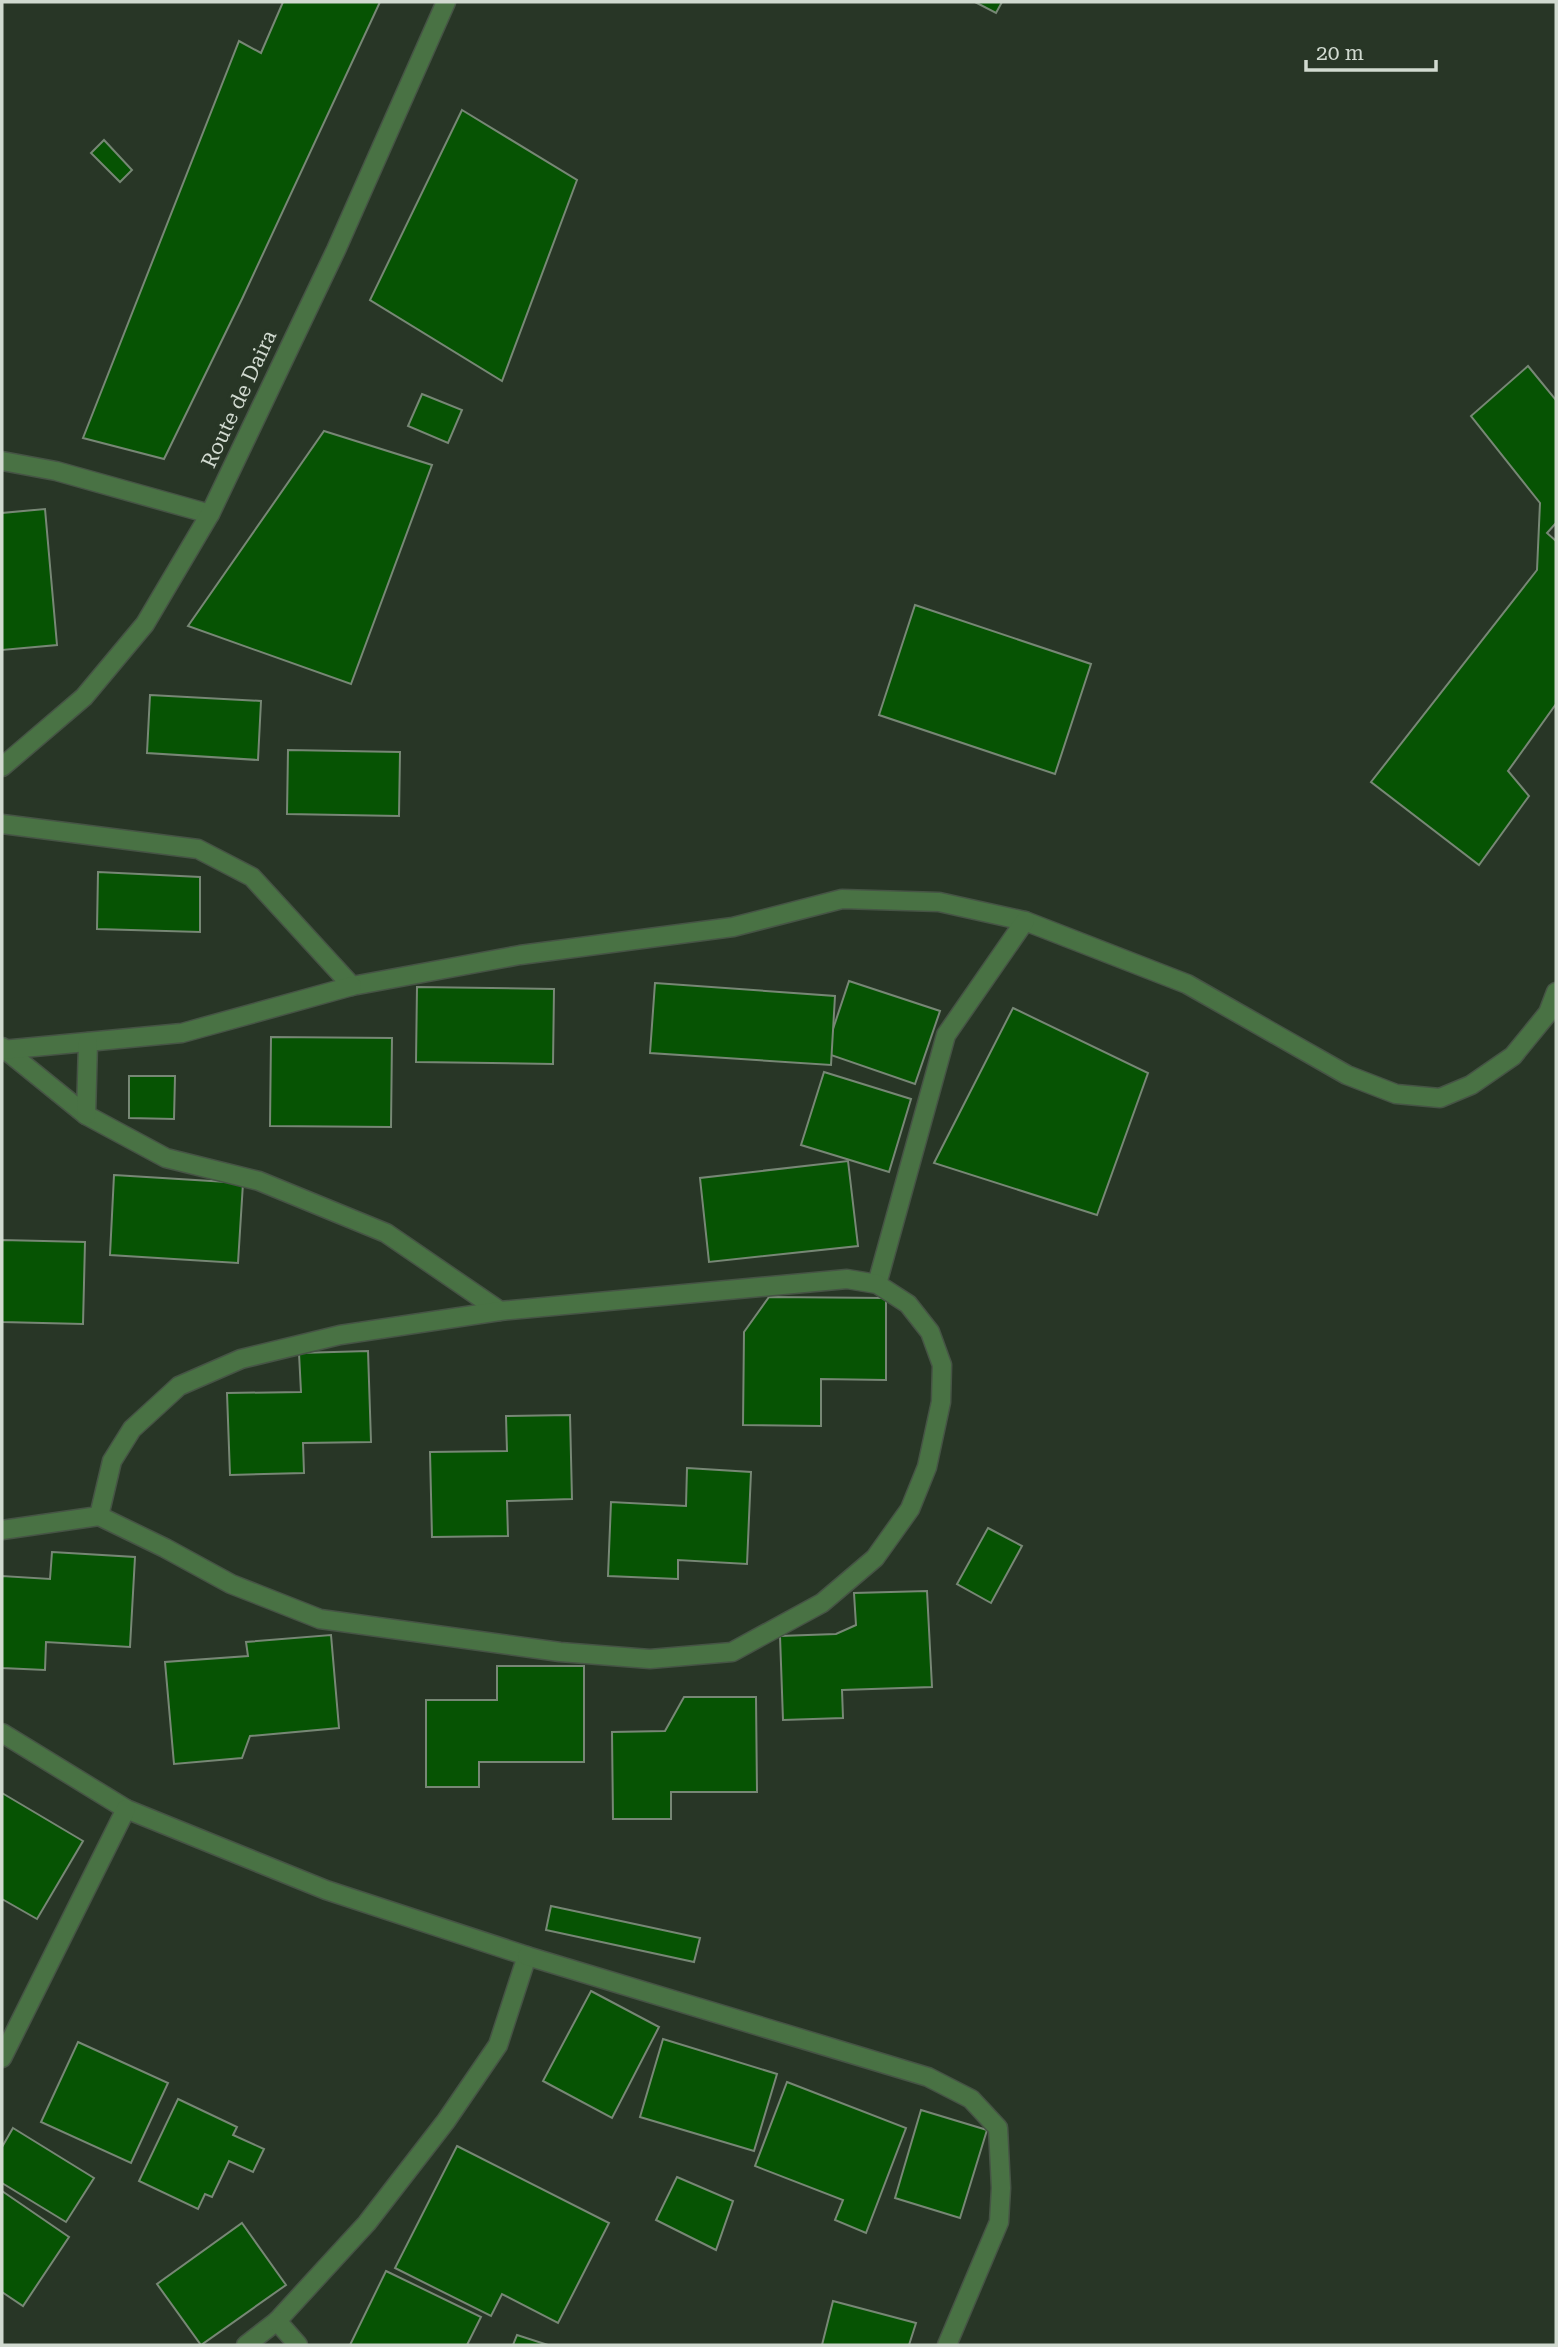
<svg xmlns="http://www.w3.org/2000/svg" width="1558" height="2347" font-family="'Roboto Serif',serif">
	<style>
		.building { fill: #065303; stroke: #778775; stroke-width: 2 }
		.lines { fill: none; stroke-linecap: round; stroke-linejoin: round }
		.minor-casing { stroke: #465445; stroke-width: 21 }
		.minor { stroke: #497244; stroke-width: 18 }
		.labels { text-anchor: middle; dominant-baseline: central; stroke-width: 7; stroke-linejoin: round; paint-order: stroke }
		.street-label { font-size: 21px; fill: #d1dad0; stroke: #283626 }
	</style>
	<rect width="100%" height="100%" fill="#283626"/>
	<!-- building -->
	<g class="building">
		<polygon points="283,2 380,2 242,299 164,459 83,438 239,41 261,53"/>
		<polygon points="975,2 1002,2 996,13"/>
		<polygon points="462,110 577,180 502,381 370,300"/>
		<polygon points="104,140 132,170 120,182 91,153"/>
		<polygon points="1528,366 1556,400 1556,523 1547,533 1556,541 1556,704 1508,771 1529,796 1479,865 1371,782 1537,570 1540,503 1471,416"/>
		<polygon points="422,394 462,410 448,443 408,426"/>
		<polygon points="324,431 432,465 351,684 188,626"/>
		<polygon points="45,509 57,645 2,650 2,513"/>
		<polygon points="915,605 1091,664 1055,774 879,715"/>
		<polygon points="150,695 261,701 258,760 147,753"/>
		<polygon points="288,750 400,752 399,816 287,814"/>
		<polygon points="98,872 200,877 200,932 97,929"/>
		<polygon points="849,981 940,1011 915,1084 825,1053"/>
		<polygon points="655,983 835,996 831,1065 650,1053"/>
		<polygon points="417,987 554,989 553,1064 416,1062"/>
		<polygon points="1013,1008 1148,1073 1097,1215 934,1163"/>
		<polygon points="271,1037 392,1038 391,1127 270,1126"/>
		<polygon points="824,1072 911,1099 889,1172 801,1145"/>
		<polygon points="129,1076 175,1076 174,1119 129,1118"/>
		<polygon points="848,1161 858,1246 709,1262 700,1178"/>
		<polygon points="114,1175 243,1183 238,1263 110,1255"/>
		<polygon points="2,1240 85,1242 83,1324 2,1322"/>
		<polygon points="769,1297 886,1298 886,1380 821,1379 821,1426 743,1425 744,1332"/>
		<polygon points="368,1351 371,1442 303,1443 304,1473 230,1475 227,1393 301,1392 299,1353"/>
		<polygon points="570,1415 572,1499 507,1501 508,1536 432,1537 430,1452 507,1451 506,1416"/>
		<polygon points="687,1468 751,1472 747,1564 678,1560 678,1579 608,1576 611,1502 686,1506"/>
		<polygon points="988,1528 1022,1546 991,1603 957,1584"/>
		<polygon points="52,1552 135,1557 130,1647 46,1642 45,1670 2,1668 2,1576 50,1579"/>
		<polygon points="927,1591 932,1687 842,1690 843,1718 783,1720 780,1636 836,1634 856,1625 854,1593"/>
		<polygon points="331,1635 339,1728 250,1736 242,1758 174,1764 165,1662 248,1656 246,1642"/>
		<polygon points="497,1666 584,1666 584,1762 479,1762 479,1787 426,1787 426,1700 497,1700"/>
		<polygon points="684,1697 756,1697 757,1792 671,1792 671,1819 613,1819 612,1732 665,1731"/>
		<polygon points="2,1793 83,1841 37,1919 2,1899"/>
		<polygon points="551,1906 700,1938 694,1962 546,1930"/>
		<polygon points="591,1991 659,2027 612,2118 543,2081"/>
		<polygon points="663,2039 777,2074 754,2151 640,2117"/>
		<polygon points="78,2042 168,2083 131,2163 41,2122"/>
		<polygon points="787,2082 906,2128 866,2233 835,2220 843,2200 755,2166"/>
		<polygon points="178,2099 237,2127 233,2135 264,2149 253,2172 229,2161 212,2197 205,2194 198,2209 139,2181"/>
		<polygon points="921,2110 987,2130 960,2218 895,2198"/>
		<polygon points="13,2128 94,2178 66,2222 2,2183 2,2147"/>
		<polygon points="457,2146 609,2223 558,2323 502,2294 491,2316 395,2268"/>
		<polygon points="677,2177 733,2201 716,2250 656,2220"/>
		<polygon points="2,2191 69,2237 23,2306 2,2292"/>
		<polygon points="242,2223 286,2285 201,2345 157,2284"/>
		<polygon points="386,2271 481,2317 467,2345 350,2345"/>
		<polygon points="833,2301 916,2323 909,2345 822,2345"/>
		<polygon points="517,2335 548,2345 513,2345"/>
	</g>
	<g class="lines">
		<!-- minor casing -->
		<g class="minor-casing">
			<g id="minor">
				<polyline points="2,461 56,471 210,514"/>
				<polyline points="2,767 84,697 145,624 210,514 336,250 446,2"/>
				<polyline points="2,824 198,849 252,877 352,986 520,955 733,927 842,899 939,902 1025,921 1187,984 1347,1075 1396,1094 1440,1098 1471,1085 1513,1056 1548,1013 1556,992"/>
				<polyline points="2,1047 86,1115 166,1158 259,1181 386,1233 500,1311"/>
				<polyline points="2,1050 182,1033 352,986"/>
				<polyline points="86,1115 88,1042"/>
				<polyline points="877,1284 946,1035 1025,921"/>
				<polyline points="2,1530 99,1516 165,1548 231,1584 320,1619 560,1652 650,1659 732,1652 822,1603 875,1558 910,1509 927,1467 941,1402 942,1365 930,1332 908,1304 877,1284 847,1279 500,1311 340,1335 241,1359 179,1386 132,1429 112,1461 99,1516"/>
				<polyline points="2,1733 126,1809 326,1890 527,1956 498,2045 446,2121 367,2223 277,2321 246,2345"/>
				<polyline points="527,1956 928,2077 971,2099 998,2128 1001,2188 999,2222 947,2345"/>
				<polyline points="2,2058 126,1809"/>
				<polyline points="277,2321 298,2345"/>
			</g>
		</g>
		<!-- minor -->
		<use href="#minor" class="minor"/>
	</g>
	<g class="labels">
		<!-- street labels -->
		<g class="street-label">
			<text transform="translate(239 399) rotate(-65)">Route de Daira</text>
		</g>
	</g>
	<!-- border -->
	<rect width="1558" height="2347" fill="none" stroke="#d1dad0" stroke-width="7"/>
	<!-- scale -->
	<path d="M1306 60v10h130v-10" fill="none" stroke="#d1dad0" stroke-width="3.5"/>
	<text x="1316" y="60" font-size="21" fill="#d1dad0" stroke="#283626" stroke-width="5" paint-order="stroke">20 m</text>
</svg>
